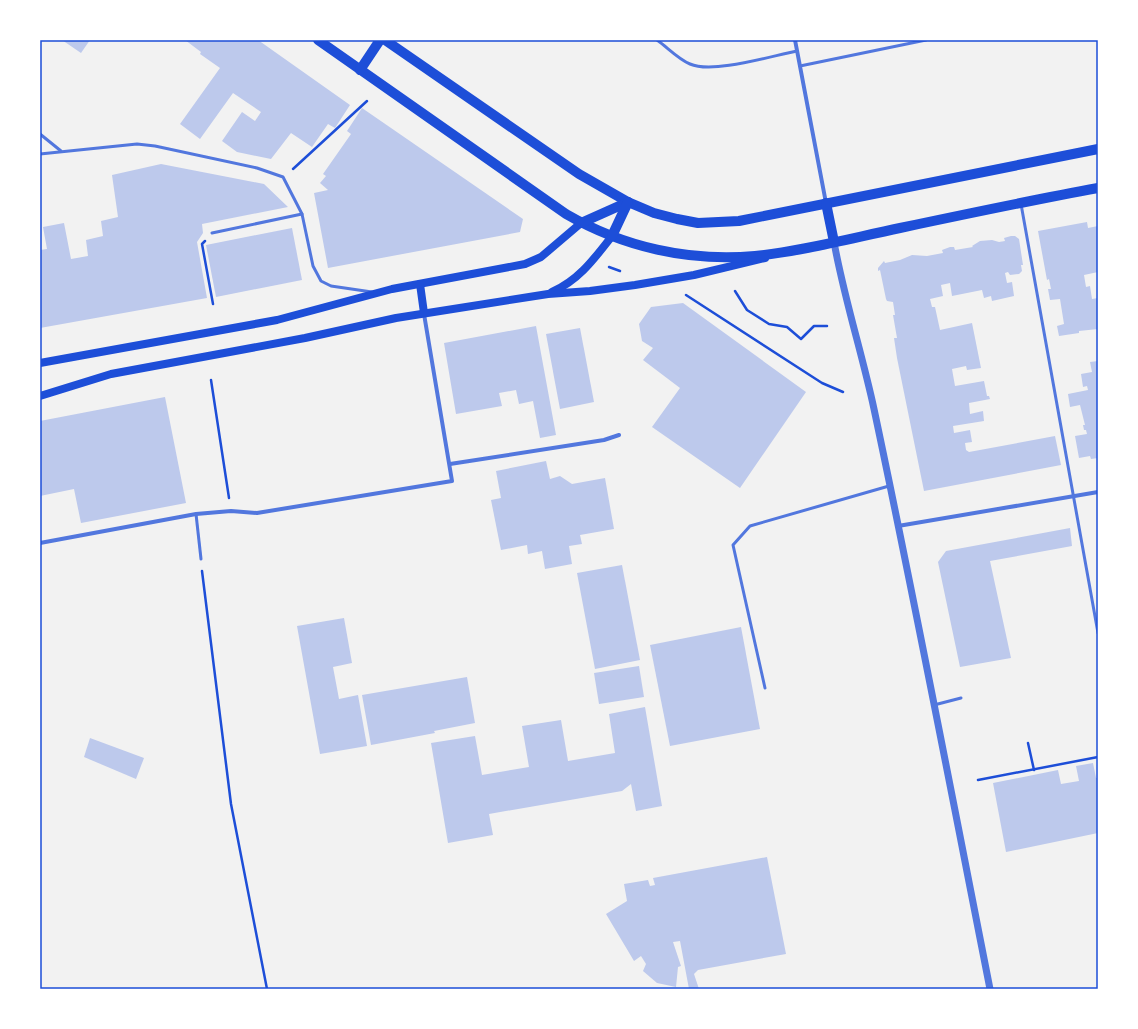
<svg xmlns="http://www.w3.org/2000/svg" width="1138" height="1029" font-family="Manrope,sans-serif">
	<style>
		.building { fill: #bdc9ec }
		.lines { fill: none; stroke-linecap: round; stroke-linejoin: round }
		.path { stroke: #1d4ed8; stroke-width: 2.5 }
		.service { stroke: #5277de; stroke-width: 3 }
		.minor { stroke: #5277de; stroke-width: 4 }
		.tertiary { stroke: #5277de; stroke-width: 7 }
		.secondary { stroke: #1d4ed8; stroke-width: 8 }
		.primary { stroke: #1d4ed8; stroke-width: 10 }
		.neatline { fill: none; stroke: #1d4ed8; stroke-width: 1.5 }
	</style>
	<rect width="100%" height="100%" fill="#f2f2f2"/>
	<!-- building -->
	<g class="building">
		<polygon points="62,40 90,40 81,53"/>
		<polygon points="185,40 258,40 350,105 335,128 328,124 312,147 291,133 271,159 237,152 222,141 242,112 255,121 261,112 233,93 200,139 180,124 220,68 200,54 201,52"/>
		<polygon points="362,108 523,219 520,232 328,268 314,193 328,190 320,183 326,176 323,174 351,134 347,131"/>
		<polygon points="161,164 264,184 288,207 202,224 203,233 197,242 207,298 40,328 40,250 47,249 43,227 64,223 71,259 88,256 86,240 103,236 101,221 118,217 112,175"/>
		<polygon points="1087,222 1088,228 1098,226 1098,272 1084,275 1086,287 1090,286 1092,299 1098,298 1098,329 1079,331 1079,333 1059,336 1057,326 1064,324 1060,299 1050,300 1048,289 1051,289 1049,279 1047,280 1038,231"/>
		<polygon points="292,228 302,280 216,297 206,245"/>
		<polygon points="1011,236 1015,236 1019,239 1023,265 1021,265 1022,271 1019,274 1010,275 1008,272 1005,273 1007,283 1012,282 1014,296 992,301 991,296 984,298 982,290 952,296 950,283 941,285 943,296 930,299 932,307 935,307 940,330 972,323 981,368 967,370 966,366 952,369 955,386 984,381 987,396 989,396 990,399 969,403 970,414 983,411 984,421 953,426 954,433 970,430 972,442 965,443 966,450 969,452 1055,436 1061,465 924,491 897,358 894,338 897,338 893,315 895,315 893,302 887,301 886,299 880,270 878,271 878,268 884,261 885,263 900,260 912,255 927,256 943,253 942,250 950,247 954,247 955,250 973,247 972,246 980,241 992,240 999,242 1005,241 1004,238"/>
		<polygon points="683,303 806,392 740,488 652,427 680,388 643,360 653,348 642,341 639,324 651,307"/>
		<polygon points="536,326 556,435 540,438 533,401 519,404 516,390 499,393 502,406 456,414 444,343"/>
		<polygon points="580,328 594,402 560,409 546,334"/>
		<polygon points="1098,361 1098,458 1091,459 1090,456 1079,458 1075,436 1087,434 1086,430 1084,430 1083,425 1085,425 1080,405 1070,407 1068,394 1088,390 1087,386 1083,387 1081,374 1092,372 1090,362"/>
		<polygon points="165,397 186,503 81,523 74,489 40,496 40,421"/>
		<polygon points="546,461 550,479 560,476 572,484 605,478 614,529 580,535 582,544 569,546 572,564 545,569 542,551 528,554 527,545 501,550 491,500 501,498 496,471"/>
		<polygon points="1070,528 1072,546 990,561 1011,658 960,667 938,562 946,551"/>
		<polygon points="622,565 640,660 595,669 577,573"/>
		<polygon points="344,618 352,663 333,667 339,699 358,695 367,746 320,754 297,626"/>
		<polygon points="741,627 760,729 670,746 650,645"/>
		<polygon points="639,666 644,697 599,704 594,673"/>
		<polygon points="467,677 475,723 434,731 435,733 371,745 362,695"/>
		<polygon points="645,707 662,806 636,811 631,784 622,791 489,814 493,835 448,843 431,743 475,736 482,775 529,767 522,726 561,720 568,761 615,753 609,714"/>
		<polygon points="90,738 144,758 136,779 84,757"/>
		<polygon points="1093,763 1096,778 1098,778 1098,833 1006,852 993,783 1058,770 1061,784 1079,781 1076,766"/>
		<polygon points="767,857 786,954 698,970 694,974 699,989 689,989 680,941 673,942 681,966 678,967 676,987 657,983 643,971 646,964 641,956 634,961 606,914 627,901 624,884 648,880 650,886 655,885 653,878"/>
	</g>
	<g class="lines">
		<!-- path -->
		<g class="path">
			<polyline points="293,169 367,101"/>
			<polyline points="205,241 202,244 213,304"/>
			<polyline points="609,267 620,271"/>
			<polyline points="735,291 747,310 769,324 787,327 801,339 814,326 827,326"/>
			<polyline points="686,295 822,383 843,392"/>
			<polyline points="211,380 229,498"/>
			<polyline points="202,571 231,804 267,989"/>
			<polyline points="1028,743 1034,770"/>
			<polyline points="978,780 1098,757"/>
		</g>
		<!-- service -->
		<g class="service">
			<path d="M 657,40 C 667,47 678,59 690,64 C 713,74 771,56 797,51"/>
			<polyline points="800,66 926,40"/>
			<polyline points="40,134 61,151"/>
			<polyline points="40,154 137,144 155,146 257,168 283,177 302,214 313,266 321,281 331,286 372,292"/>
			<polyline points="1021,204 1098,633"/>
			<polyline points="212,233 302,214"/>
			<polyline points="196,514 201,559"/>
			<polyline points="765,688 733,545 750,526 889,486"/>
			<polyline points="934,705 961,698"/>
		</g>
		<!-- minor -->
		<g class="minor">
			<polyline points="795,40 826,203"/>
			<polyline points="450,464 604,440 619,435"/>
			<polyline points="898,526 1098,492"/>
			<polyline points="40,543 196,514 231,511 257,513 452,481 424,314"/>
		</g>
		<!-- tertiary -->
		<path class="tertiary" d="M 834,242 C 844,298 862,353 874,409 C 915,602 952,796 990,989"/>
		<!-- secondary -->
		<g class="secondary">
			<polyline points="420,284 424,313"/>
			<path d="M 552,292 C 579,280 594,259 612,236"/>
			<polyline points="40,363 277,320 392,289 525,264 541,257 581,223"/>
			<polyline points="40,396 111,374 305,338 396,318 548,294 590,291 635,285 694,275 765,258"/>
		</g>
		<!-- primary -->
		<g class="primary">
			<path d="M 318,40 L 566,214 C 623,247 689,262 755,256 C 803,251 852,238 900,228 C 966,214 1032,200 1098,188"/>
			<polyline points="385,40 579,174 628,202 654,213 677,219 698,223 739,221 1098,149"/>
			<polyline points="360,70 380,40"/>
			<polyline points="826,203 834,242"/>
			<polyline points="581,223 628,202"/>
			<polyline points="612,236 628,202"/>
		</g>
	</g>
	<!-- border -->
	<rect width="1138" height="1029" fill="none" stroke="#ffffff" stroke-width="82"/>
	<rect x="41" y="41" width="1056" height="947" class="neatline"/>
</svg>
